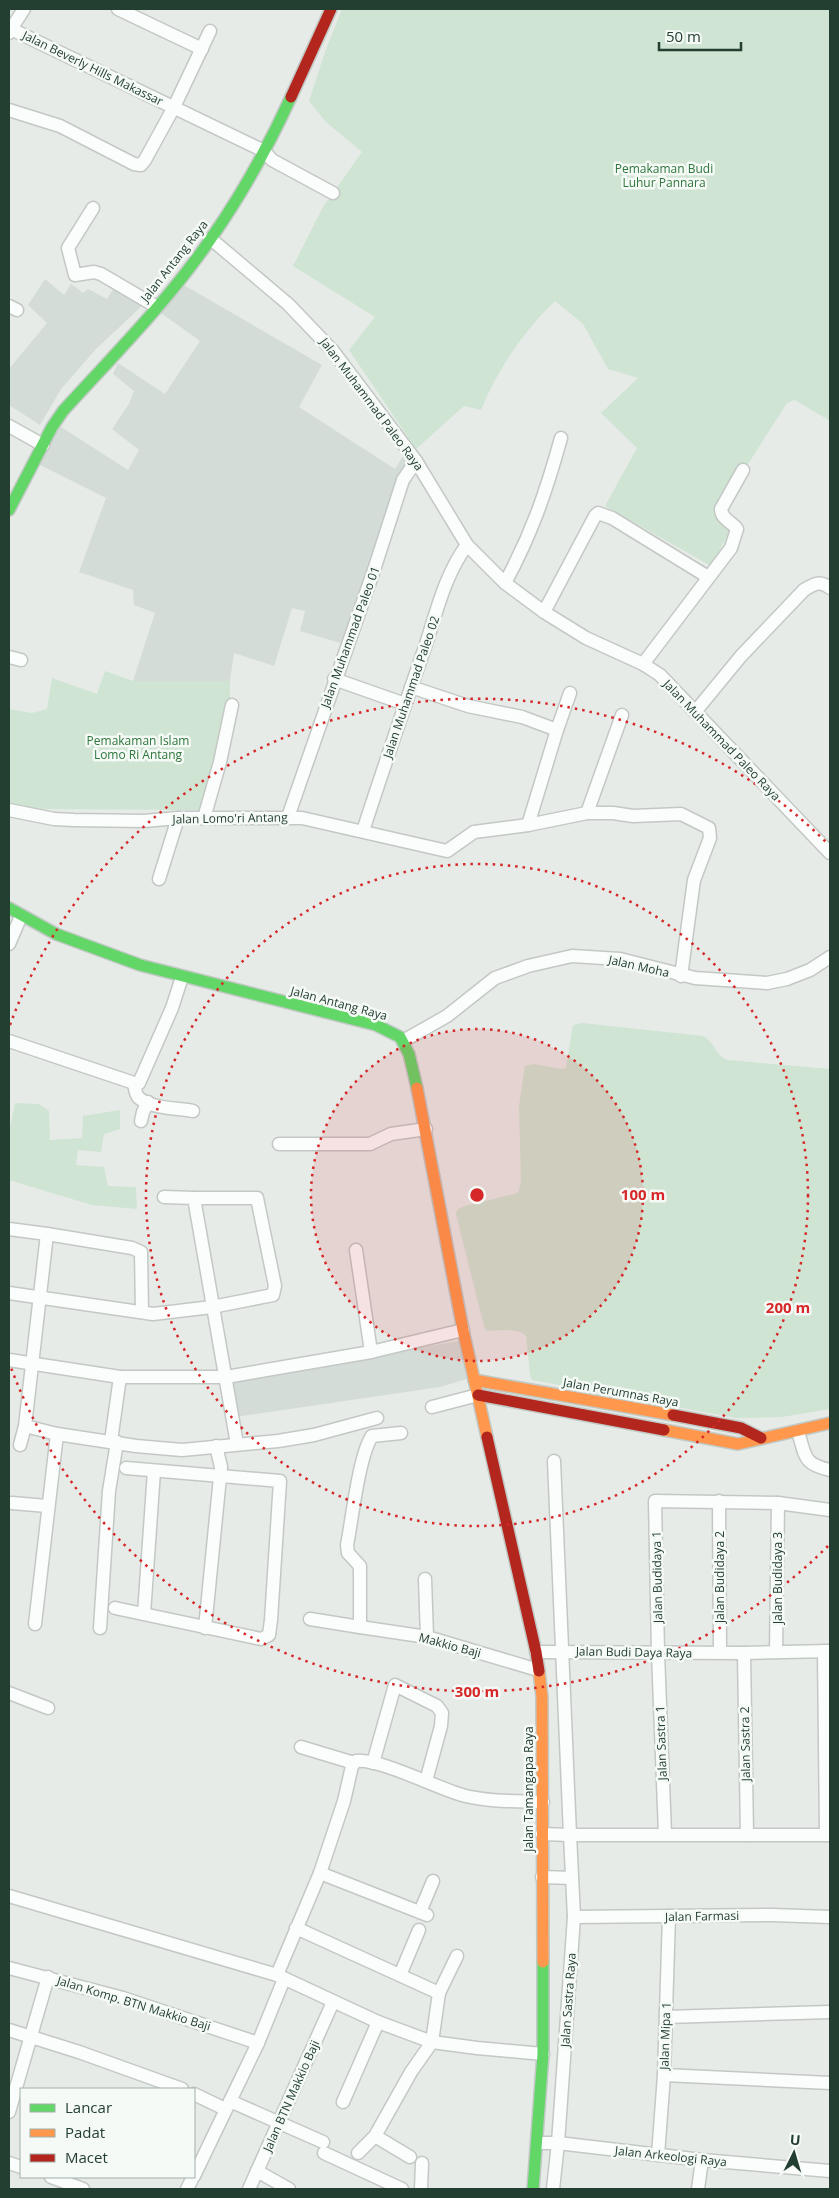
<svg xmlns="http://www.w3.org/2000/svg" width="839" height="2198" font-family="'Open Sans',sans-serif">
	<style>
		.built { fill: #d4dcd7 }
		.green { fill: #cfe4d2 }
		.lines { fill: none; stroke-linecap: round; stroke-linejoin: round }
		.street-casing { stroke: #c3c8c5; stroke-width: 15 }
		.fast-casing { stroke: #c2c9c5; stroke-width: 14 }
		.slow-casing { stroke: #c2c9c5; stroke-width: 14 }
		.jam-casing { stroke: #c2c9c5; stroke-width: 14 }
		.street { stroke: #fbfcfc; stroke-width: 12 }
		.fast { stroke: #63d668; stroke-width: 11 }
		.slow { stroke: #ff974d; stroke-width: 11 }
		.jam { stroke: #b3261e; stroke-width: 11 }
		.ring { fill: none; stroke: #d62828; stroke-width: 2.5; stroke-dasharray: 2.5 5 }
		.labels { text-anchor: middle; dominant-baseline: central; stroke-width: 5; stroke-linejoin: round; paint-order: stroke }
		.street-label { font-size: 12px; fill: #233f32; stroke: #f5faf6 }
		.park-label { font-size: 12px; fill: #2e763b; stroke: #f5faf6 }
		.centre { fill: #d62828; stroke: #f5faf6; stroke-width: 2.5 }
		.ring-label { font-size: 15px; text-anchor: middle; font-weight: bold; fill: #d62828; stroke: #f5faf6; stroke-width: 5; stroke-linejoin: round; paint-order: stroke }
	</style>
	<rect width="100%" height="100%" fill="#e6ebe8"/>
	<!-- built -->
	<g class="built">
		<polygon points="45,279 64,295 71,284 83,293 88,289 107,299 116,284 144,304 96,349 61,389 40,425 9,405 9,369 47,323 28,305"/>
		<polygon points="182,284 322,365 299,407 395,469 405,453 414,463 350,646 300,631 305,611 292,608 274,666 234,653 230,681 133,681 155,613 134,605 133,590 79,572 106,498 36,463 58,425 128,470 139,450 112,429 129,404 134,391 113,374 118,363 165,394 200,341 161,313"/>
		<polygon points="459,1341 470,1378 440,1387 228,1418 227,1380"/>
	</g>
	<!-- green -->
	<g class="green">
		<path d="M 342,9 L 830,9 L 830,421 L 795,400 L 787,403 L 716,514 L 730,531 L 711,566 L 605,506 L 637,448 L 601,413 L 638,378 L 608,369 L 583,324 L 555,301 C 524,331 497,370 481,410 L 464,406 L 416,449 L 349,350 L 375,317 L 293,266 L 323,207 L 362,152 L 326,122 L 309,101 L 325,52 Z"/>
		<polygon points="105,671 133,681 230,681 230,699 221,721 228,731 205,810 37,809 9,802 9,709 32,713 47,709 52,678 97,694"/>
		<path d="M 582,1023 L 703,1036 C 715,1042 715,1056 728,1060 L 830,1069 L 830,1409 L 782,1417 L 736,1418 L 532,1380 L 530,1375 L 526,1336 C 518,1327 499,1331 487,1331 L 484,1326 L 456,1214 L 457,1210 L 464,1206 L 518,1193 L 521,1182 L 519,1106 L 525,1066 L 534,1064 L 562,1069 L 566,1068 L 573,1025 Z"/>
		<polygon points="15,1103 39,1104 49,1111 50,1140 82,1138 83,1116 120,1110 120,1129 104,1134 101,1152 78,1150 76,1165 104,1167 108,1186 136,1187 137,1209 92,1205 9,1180 9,1133"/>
	</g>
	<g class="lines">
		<!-- street casing -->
		<g class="street-casing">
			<g id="street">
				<polyline points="118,9 202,49"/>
				<polyline points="11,29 24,9"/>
				<polyline points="9,33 11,29 264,151 272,160 333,193"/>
				<polyline points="9,110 60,126 134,164 141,165 145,160 174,107 210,31"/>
				<polyline points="93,208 68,248 75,275 94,272 101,274 157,307"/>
				<polyline points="211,239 288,304 333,351 416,461 467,545 505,583 544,612 586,638 643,664 660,675 830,853"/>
				<polyline points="9,306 17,310"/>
				<polyline points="9,426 43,445"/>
				<path d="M 505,583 C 532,533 546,492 561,438"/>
				<polyline points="544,612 595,516 598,513 612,518 708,577"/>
				<polyline points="9,657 21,660"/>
				<path d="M 643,664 L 731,548 L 737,529 C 732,522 721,519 721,509 L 743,470"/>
				<polyline points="334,679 405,704"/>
				<polyline points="411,687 468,706 522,717 557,730"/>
				<path d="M 695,712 L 741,656 L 804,590 C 814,584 820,580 830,588"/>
				<polyline points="9,810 54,819 74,820 144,821 178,818 302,818 447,851 474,832 528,825 587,813 622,715"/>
				<polyline points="587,813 613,813 633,816 681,814 709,828 710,838 694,880 681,976"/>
				<polyline points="288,817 374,570 403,480 416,461"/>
				<polyline points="204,818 220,762 232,705"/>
				<polyline points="528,825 557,730 570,693"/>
				<path d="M 363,831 C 383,769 404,708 425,647 C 436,614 445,574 467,545"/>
				<polyline points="159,879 178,818"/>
				<polyline points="9,944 21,916"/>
				<polyline points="9,1041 134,1083 139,1083 172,1008 182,977"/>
				<polyline points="403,1041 447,1016 495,978 528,966 572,956 620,959 695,978 767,983 787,979 810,970 830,957"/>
				<path d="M 134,1083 C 135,1088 135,1094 139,1098 C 152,1109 178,1108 193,1111"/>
				<polyline points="141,1121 143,1112 148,1102"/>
				<polyline points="279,1144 370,1144 391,1134 426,1129"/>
				<polyline points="164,1197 194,1198 237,1444"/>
				<polyline points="9,1229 47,1234 25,1426 57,1434 136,1446 182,1450 278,1441 314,1435 377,1418"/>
				<polyline points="47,1234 132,1248 141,1252 142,1312"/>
				<polyline points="356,1250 371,1352"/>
				<polyline points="9,1293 153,1314 212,1307 273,1295 275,1286 257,1198 194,1198"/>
				<polyline points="9,1360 120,1377 226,1377 371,1352 463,1330"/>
				<polyline points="432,1407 478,1395"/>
				<path d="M 798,1432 C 806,1457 803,1464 830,1470"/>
				<polyline points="111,1441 120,1377"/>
				<polyline points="20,1445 25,1426"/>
				<polyline points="719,1501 720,1652"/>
				<polyline points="12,1503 47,1506"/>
				<polyline points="425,1579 427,1637"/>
				<polyline points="115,1608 261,1639 269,1635 271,1620 280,1481 126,1468"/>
				<polyline points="144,1614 154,1471"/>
				<path d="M 310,1619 L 360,1627 L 360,1566 L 348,1553 L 347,1545 C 352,1520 359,1455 372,1436 L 401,1433"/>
				<polyline points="35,1624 57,1434"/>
				<polyline points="360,1627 427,1637 538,1670"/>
				<polyline points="100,1628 109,1491 117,1442"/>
				<polyline points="205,1628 221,1467 216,1446"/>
				<polyline points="824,1651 826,1835"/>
				<polyline points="536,1652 744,1653 830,1651"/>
				<polyline points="776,1652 778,1503"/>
				<polyline points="744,1653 747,1835"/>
				<polyline points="9,1693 48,1708"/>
				<polyline points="301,1747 354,1763"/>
				<polyline points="373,1763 395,1685 437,1706 442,1713 441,1726 426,1781"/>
				<polyline points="542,1834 570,1835 554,1461"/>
				<polyline points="665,1834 658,1653 655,1501 778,1503 830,1510"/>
				<polyline points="320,1873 427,1915"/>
				<polyline points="542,1877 572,1878"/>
				<polyline points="9,1896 277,1975 378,2022 432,2042 477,2048 543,2054"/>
				<polyline points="420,1912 433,1881"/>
				<polyline points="574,1917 772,1915 830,1917"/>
				<polyline points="296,1928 439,1993 432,2042 411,2072 375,2136 358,2153"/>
				<polyline points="9,1968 123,1998 258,2043"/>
				<path d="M 277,1975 L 320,1873 L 344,1801 L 352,1766 L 356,1761 C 379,1758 437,1788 462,1795 C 488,1802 516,1801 543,1802"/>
				<polyline points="400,1975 419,1930"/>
				<polyline points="439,1993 457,1956"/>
				<polyline points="666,2017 830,2012"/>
				<polyline points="9,2030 79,2052 182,2089"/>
				<polyline points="664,2075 830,2083"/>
				<polyline points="194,2094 225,2109"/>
				<polyline points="230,2101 323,2142"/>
				<polyline points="343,2102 378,2022"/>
				<polyline points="9,2112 48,1977"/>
				<polyline points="375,2136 410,2157"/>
				<polyline points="537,2143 558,2143 574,1917 570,1835 830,1835"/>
				<polyline points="324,2153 402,2189"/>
				<polyline points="658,2155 664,2075 669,1916"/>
				<polyline points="9,2163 21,2167"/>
				<polyline points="257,2171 289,2189"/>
				<polyline points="194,2176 258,2043 284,1979"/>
				<polyline points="51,2177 83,2189"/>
				<polyline points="187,2189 193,2177"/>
				<polyline points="249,2189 333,2002"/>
				<polyline points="421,2189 422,2163"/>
				<polyline points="553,2189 558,2143 702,2160 830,2171"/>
				<polyline points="698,2189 702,2160"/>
			</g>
		</g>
		<!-- fast casing -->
		<g class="fast-casing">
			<g id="fast">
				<path d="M 9,510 L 52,427 L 63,411 C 114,355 169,300 212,237 C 242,194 269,145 291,97"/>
				<polyline points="9,908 56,934 140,965 376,1025 400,1037 409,1054 417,1088"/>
				<polyline points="533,2189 543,2054 543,1962"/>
			</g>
		</g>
		<!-- slow casing -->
		<g class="slow-casing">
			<g id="slow">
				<polyline points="417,1088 463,1330 487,1437"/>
				<polyline points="474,1380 673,1415"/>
				<polyline points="664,1430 738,1444 830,1423"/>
				<polyline points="539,1671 542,1697 543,1962"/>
			</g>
		</g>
		<!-- jam casing -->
		<g class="jam-casing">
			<g id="jam">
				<polyline points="291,97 331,9"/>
				<polyline points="478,1395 664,1430"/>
				<polyline points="673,1415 741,1428 761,1438"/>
				<polyline points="487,1437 536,1652 539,1671"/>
			</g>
		</g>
		<!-- street -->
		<use href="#street" class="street"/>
		<!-- fast -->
		<use href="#fast" class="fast"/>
		<!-- slow -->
		<use href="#slow" class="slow"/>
		<!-- jam -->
		<use href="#jam" class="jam"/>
	</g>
	<!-- distance rings -->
	<circle cx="477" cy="1195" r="166" fill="#d62828" fill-opacity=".12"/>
	<g class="ring">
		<circle cx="477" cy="1195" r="166"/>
		<circle cx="477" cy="1195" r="331"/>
		<path d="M828 1546A497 497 0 0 1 10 1365M10 1025A497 497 0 0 1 828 844"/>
	</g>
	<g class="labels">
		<!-- street labels -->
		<g class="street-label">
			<text transform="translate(93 68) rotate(26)">Jalan Beverly Hills Makassar</text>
			<text transform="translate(174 261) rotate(-52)">Jalan Antang Raya</text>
			<text transform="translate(372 404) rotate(53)">Jalan Muhammad Paleo Raya</text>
			<text transform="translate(350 637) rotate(-70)">Jalan Muhammad Paleo 01</text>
			<text transform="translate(411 687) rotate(-71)">Jalan Muhammad Paleo 02</text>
			<text transform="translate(722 740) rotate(46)">Jalan Muhammad Paleo Raya</text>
			<text transform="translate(230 818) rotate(-1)">Jalan Lomo'ri Antang</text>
			<text transform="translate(639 966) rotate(13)">Jalan Moha</text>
			<text transform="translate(339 1003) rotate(15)">Jalan Antang Raya</text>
			<text transform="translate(621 1392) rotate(10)">Jalan Perumnas Raya</text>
			<text transform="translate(657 1577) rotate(-91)">Jalan Budidaya 1</text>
			<text transform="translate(719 1577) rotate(-90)">Jalan Budidaya 2</text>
			<text transform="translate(777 1578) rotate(-90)">Jalan Budidaya 3</text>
			<text transform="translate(450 1645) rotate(15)">Makkio Baji</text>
			<text transform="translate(634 1652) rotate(1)">Jalan Budi Daya Raya</text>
			<text transform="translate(661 1743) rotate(-92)">Jalan Sastra 1</text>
			<text transform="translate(745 1744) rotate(-91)">Jalan Sastra 2</text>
			<text transform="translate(528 1789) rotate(-90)">Jalan Tamangapa Raya</text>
			<text transform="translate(702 1916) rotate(-1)">Jalan Farmasi</text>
			<text transform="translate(568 2000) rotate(-86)">Jalan Sastra Raya</text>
			<text transform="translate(134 2003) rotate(17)">Jalan Komp. BTN Makkio Baji</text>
			<text transform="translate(665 2036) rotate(-88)">Jalan Mipa 1</text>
			<text transform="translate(291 2096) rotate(-66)">Jalan BTN Makkio Baji</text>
			<text transform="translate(671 2156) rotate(6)">Jalan Arkeologi Raya</text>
		</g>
		<!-- park labels -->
		<g class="park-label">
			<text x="664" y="168">Pemakaman Budi<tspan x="664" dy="14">Luhur Pannara</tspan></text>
			<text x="138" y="740">Pemakaman Islam<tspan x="138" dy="14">Lomo Ri Antang</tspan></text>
		</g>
	</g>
	<circle cx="477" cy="1195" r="8" class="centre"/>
	<g class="ring-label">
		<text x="643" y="1200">100 m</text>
		<text x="788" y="1313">200 m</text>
		<text x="477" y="1697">300 m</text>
	</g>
	<!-- border -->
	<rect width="839" height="2198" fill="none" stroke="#233f32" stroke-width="20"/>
	<!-- legend -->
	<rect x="20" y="2088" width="175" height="90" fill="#f5faf6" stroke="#a1afa8"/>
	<rect x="30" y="2104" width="25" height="8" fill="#63d668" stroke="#a1afa8"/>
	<text x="65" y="2113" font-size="15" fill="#233f32">Lancar</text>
	<rect x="30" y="2129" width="25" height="8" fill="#ff974d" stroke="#a1afa8"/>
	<text x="65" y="2138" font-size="15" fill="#233f32">Padat</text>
	<rect x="30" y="2154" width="25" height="8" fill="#b3261e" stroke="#a1afa8"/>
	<text x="65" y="2163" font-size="15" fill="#233f32">Macet</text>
	<!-- north arrow -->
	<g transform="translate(794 2153) rotate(5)" stroke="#f5faf6" stroke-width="4" paint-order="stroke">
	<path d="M0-4L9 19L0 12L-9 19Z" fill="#233f32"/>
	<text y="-8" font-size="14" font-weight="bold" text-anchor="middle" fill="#233f32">U</text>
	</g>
	<!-- scale -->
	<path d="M659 42v8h82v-8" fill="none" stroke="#233f32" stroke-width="2.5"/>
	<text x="666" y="42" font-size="15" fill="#233f32" stroke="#f5faf6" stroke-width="4" paint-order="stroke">50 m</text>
</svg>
